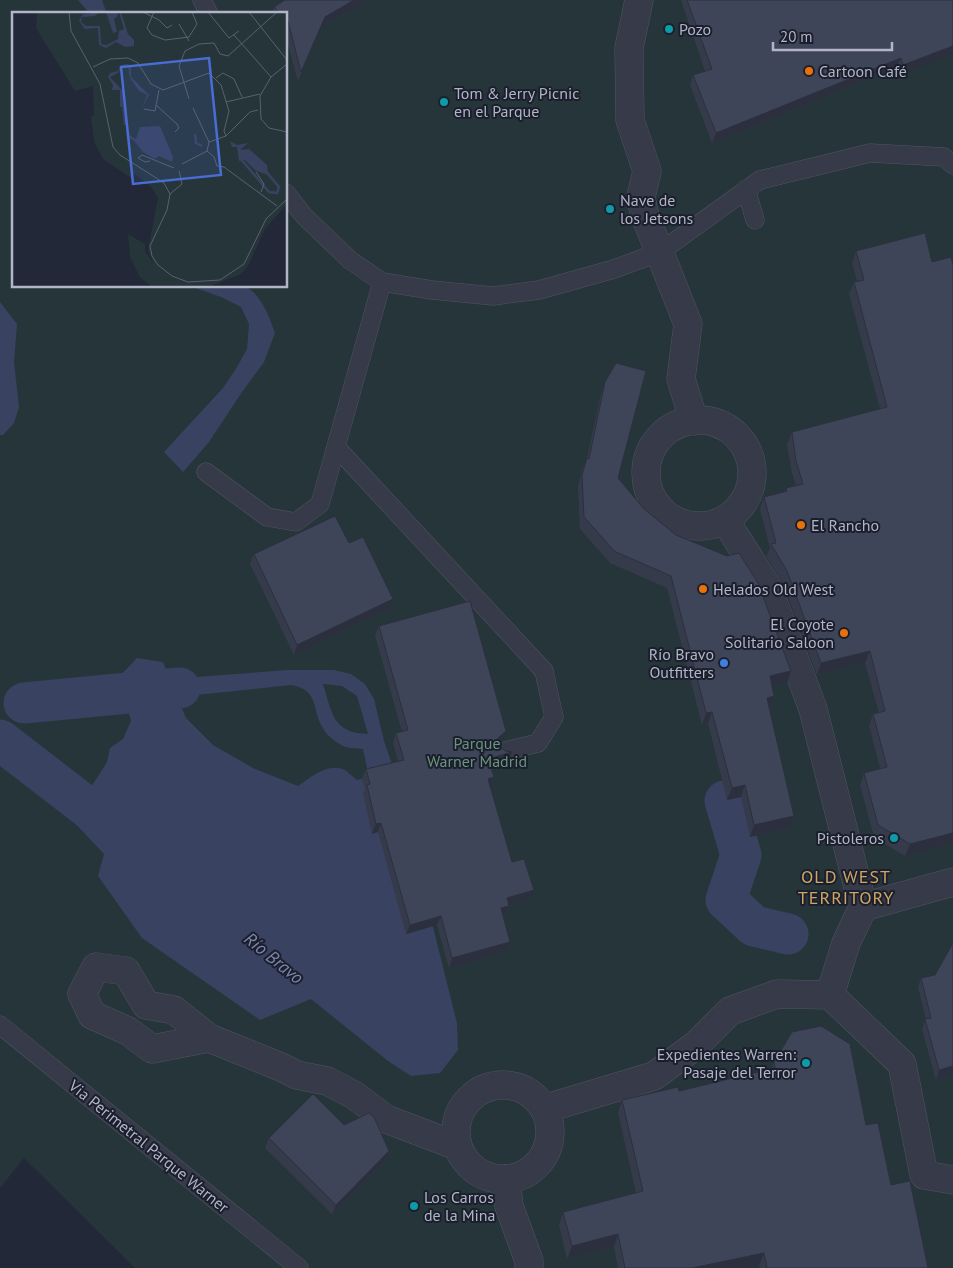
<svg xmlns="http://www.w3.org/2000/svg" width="953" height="1268" font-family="'PT Sans',sans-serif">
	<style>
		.green { fill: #26353a; fill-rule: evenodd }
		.water { fill: #394261; fill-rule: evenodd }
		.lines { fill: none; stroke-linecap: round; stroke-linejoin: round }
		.canal { stroke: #394261; stroke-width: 41 }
		.lane-casing { stroke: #515563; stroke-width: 19 }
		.street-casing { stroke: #515563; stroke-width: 29 }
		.lane { stroke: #363a49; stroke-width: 18 }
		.street { stroke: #363a49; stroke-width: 28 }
		.wall { fill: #363b4c }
		.shaded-wall { fill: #2c303e }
		.building { fill: #3f4558; stroke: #2c303e }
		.culture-dot { fill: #0f9aa8; stroke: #1b1f2d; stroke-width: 2 }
		.food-dot { fill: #e8710a; stroke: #1b1f2d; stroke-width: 2 }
		.shop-dot { fill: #3f7fe0; stroke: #1b1f2d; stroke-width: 2 }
		.labels { text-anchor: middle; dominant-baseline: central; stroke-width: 4; stroke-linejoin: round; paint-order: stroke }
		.poi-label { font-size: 16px; fill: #b1b5c5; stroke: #1b1f2d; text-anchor: start }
		.park-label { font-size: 16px; fill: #6a947b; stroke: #1b1f2d }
		.street-label { font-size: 16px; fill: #b1b5c5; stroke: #1b1f2d }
		.neighbourhood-label { font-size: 18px; letter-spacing: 1px; fill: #cda664; stroke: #1b1f2d }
		.water-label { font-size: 18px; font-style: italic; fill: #7b86ab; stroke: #1b1f2d }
		.inset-river { fill: none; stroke: #394261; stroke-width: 2.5 }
		.inset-road { fill: none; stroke: #5c6070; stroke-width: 1 }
		.view { fill: #496dd2; fill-opacity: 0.15; stroke: #496dd2; stroke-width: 2.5 }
		.inset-edge { fill: none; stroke: #b1b5c5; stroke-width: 2.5 }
	</style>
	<rect width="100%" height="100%" fill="#232838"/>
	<!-- green -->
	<path class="green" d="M 0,0 L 953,0 L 953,1268 L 135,1268 L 24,1158 L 0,1188 ZM 14,14 L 286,14 L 286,286 L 14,286 Z"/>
	<!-- water -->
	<g class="water">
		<polygon points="78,0 102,0 107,14 90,14"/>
		<path d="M 190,286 L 244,286 C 261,293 269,317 275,333 L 264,362 L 242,392 L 209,442 L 183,472 L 164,452 L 223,388 L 237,367 L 247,349 L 249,324 L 241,307 L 221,297 Z"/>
		<polygon points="0,302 17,324 14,362 19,407 14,423 3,435 0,435"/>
		<path d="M 137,658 L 163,662 L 170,679 L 288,670 L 334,670 L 351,674 L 365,684 L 374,699 L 384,741 L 394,770 L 457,1023 L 458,1050 L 440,1073 L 411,1076 L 388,1061 L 311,999 L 260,1020 L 142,938 L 98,876 L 104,854 L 71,819 L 107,762 L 110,748 L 123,739 L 131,721 L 119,677 ZM 323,684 L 342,686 L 357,696 L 368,734 C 332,733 332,712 323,684 ZM 291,685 C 320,690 311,709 323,728 C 327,736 336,742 343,746 C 349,749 357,748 363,749 L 369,777 L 357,780 C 353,777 349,773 345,770 C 328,762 311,777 298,786 L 255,769 L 213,745 L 186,718 L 177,697 Z"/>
	</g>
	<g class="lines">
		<!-- canal -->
		<g class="canal">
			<polyline points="24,703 180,688"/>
			<polyline points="0,740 127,838"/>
			<polyline points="725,801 741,855 726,900 754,926 788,934"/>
		</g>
		<!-- lane casing -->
		<g class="lane-casing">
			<g id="lane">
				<polyline points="202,0 209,14"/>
				<polyline points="746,189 755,220"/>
				<polyline points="286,193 304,216 350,260 382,282 432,290 493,296 539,290 614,269 660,252 760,180 870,153 944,157 953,165"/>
				<polyline points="336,447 544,671 554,717 538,743 505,751"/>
				<polyline points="206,472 267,517 296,522 320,504 382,282"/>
				<polyline points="0,1025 299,1268"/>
			</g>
		</g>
		<!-- street casing -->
		<g class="street-casing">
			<g id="street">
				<polyline points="639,0 629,48 630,120 647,171 641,197 644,213 688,324 681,379 694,421"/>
				<circle cx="699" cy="473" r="53"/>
				<polyline points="725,520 768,588 813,709 863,907 846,943 830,995"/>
				<polyline points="863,907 953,882"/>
				<polyline points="209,1038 152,1049 128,1031 92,1015 82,994 96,967 126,971 146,1005 174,1010 209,1038 281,1067 297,1075 327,1081 354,1095 386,1119 457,1146"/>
				<circle cx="503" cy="1132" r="47"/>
				<polyline points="544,1109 654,1076 696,1045 730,1011 777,994 830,995 902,1064 924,1175 953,1180"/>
				<polyline points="506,1179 509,1206 529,1261 529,1268"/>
			</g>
		</g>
		<!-- lane -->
		<use href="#lane" class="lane"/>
		<!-- street -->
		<use href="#street" class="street"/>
	</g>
	<!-- wall -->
	<g class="wall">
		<polygon points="285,0 368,0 321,27 298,81 286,38 286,14 272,14 274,7"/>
		<polygon points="681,0 953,0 900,75 897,67 712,143 690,85 693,75 705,71"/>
		<polygon points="925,233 953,843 905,856 874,837 860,785 864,773 880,768 869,726 873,714 879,713 865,663 817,675 783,583 766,556 770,548 760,509 764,497 785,492 786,488 796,485 792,473 787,444 792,432 880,409 849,294 854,282 857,281 852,263 856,251"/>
		<polygon points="605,382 618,478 644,509 791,671 787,683 772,686 774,696 770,708 769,708 790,828 750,837 741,797 727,800 708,723 702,725 667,588 610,563 580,529 578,487 582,470 587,458 601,394"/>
		<polygon points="349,543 389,609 294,655 250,564 254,554"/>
		<polygon points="379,626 502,741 498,744 508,762 491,767 494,777 490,786 512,862 530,900 509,906 506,915 503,916 507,952 449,968 437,925 406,934 378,832 372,834 363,794 365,789 362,779 366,769 398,761 393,743 396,733 402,732 375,635"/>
		<polygon points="953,943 953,1075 936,1080 922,1029 926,1019 918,987 921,978 935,975"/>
		<polygon points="774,1062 866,1125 891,1185 928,1268 760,1268 759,1266 751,1268 618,1268 614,1247 567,1259 559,1225 563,1212 636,1193 618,1113 622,1100 679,1091 771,1069"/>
		<polygon points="344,1125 389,1151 385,1161 332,1214 265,1148 269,1138"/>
	</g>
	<!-- shaded-wall -->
	<g class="shaded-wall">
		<polygon points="354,0 368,0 321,27 298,81 325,17"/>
		<polygon points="953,46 953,54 900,75 903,65"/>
		<polygon points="901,58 897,67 712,143 716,133"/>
		<polygon points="393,599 389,609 294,655 297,645"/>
		<polygon points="870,651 865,663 817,675 821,663"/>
		<polygon points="791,671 787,683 765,688 770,676"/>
		<polygon points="774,696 770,708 762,710 767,698"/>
		<polygon points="712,712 708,723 702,725 706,713"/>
		<polygon points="506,731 502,741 495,748 498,738"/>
		<polygon points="512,752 508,762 485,769 488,759"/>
		<polygon points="494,777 490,787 488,779"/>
		<polygon points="745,785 741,797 727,800 732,788"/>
		<polygon points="794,816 790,828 750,837 754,825"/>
		<polygon points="381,823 378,832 372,834 376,824"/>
		<polygon points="953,833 953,843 905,856 910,844"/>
		<polygon points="534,890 530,900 503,907 507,898"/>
		<polygon points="509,906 506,915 497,918 501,908"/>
		<polygon points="441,916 437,925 406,934 410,925"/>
		<polygon points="510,942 507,952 449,968 452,958"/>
		<polygon points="953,1066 953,1075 936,1080 939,1070"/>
		<polygon points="389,1151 385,1161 332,1214 336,1205"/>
		<polygon points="618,1234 614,1247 567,1259 572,1246"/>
		<polygon points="764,1253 759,1266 751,1268 692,1268"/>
	</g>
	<!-- building -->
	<g class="building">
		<polygon points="285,0 354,0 325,17 301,72 288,21 286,20 286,14 280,14 274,7"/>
		<polygon points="687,0 953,0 953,46 903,65 901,58 716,133 693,75 712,69"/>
		<polygon points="925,233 932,262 951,257 953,265 953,833 910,844 878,825 864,773 887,767 873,714 885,711 870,651 821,663 787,571 771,544 776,543 764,497 787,491 786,488 803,484 796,461 792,432 887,407 854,282 864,280 856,251"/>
		<polygon points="616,363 646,371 618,478 644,509 676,535 727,556 739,553 758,583 791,671 770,676 774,696 767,698 794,816 754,825 745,785 732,788 712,712 706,713 671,576 614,551 584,517 582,475 587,458 589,459 605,382"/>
		<polygon points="335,516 349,543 363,537 393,599 297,645 254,554"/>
		<polygon points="470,601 506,731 498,738 498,744 505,751 512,752 488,759 494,777 488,779 512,862 524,859 534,890 507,898 509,906 501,908 510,942 452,958 441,916 410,925 381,823 376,824 367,785 370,784 366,769 404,760 396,733 408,730 379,626"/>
		<polygon points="953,943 953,1066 939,1070 925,1019 931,1018 921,978 935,975"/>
		<polygon points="821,1026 850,1044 866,1125 878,1123 891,1185 910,1181 928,1268 767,1268 764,1253 692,1268 625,1268 618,1234 572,1246 563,1212 643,1191 622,1100 678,1087 679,1091 775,1068 774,1062 792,1032"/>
		<polygon points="313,1094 344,1125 369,1113 374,1117 389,1151 336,1205 269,1138"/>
	</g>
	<!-- markers -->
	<g class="culture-dot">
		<circle cx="669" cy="29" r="5"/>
		<circle cx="444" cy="102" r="5"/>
		<circle cx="610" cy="209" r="5"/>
		<circle cx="894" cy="838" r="5"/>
		<circle cx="806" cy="1063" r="5"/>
		<circle cx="414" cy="1206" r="5"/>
	</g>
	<g class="food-dot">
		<circle cx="809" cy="71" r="5"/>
		<circle cx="801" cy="525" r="5"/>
		<circle cx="703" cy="589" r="5"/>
		<circle cx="844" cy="633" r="5"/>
	</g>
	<circle class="shop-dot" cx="724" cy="663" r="5"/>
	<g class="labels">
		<!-- poi labels -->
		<g class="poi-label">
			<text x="679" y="29">Pozo</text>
			<text x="819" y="71">Cartoon Café</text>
			<text x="454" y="93">Tom &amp; Jerry Picnic<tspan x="454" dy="18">en el Parque</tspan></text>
			<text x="620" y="200">Nave de<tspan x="620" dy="18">los Jetsons</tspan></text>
			<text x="811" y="525">El Rancho</text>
			<text x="713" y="589">Helados Old West</text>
			<text x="834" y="624" text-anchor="end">El Coyote<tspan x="834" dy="18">Solitario Saloon</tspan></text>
			<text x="714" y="654" text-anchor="end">Río Bravo<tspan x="714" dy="18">Outfitters</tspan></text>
			<text x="884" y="838" text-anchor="end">Pistoleros</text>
			<text x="796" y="1054" text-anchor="end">Expedientes Warren:<tspan x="796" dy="18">Pasaje del Terror</tspan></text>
			<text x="424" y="1197">Los Carros<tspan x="424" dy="18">de la Mina</tspan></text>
		</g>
		<!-- park labels -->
		<g class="park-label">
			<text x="477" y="743">Parque<tspan x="477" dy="18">Warner Madrid</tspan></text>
		</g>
		<!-- street labels -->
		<g class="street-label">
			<text transform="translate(149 1146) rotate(39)">Via Perimetral Parque Warner</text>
		</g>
		<!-- neighbourhood labels -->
		<g class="neighbourhood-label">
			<text x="846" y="876">OLD WEST<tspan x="846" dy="21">TERRITORY</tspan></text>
		</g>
		<!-- water labels -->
		<g class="water-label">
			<text transform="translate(274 958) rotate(39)">Río Bravo</text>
		</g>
	</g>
	<!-- overview -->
	<g transform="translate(12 12)">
		<rect width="275" height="275" fill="#232838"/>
		<path d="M 25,0 L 275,0 L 275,192 L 253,217 L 236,254 L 229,262 L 196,275 L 140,275 L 128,265 L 118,245 L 116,222 L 133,232 L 133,239 L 142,252 L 136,238 L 146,186 L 140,176 L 123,162 L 119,166 L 91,147 L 82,129 L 79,104 L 82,103 L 81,74 L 63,79 L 24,16 Z" fill="#26353a"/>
		<path d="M 87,0 L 83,4 L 70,5 L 69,10 L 74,14 L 88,14 L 89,32 L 94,33 L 106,27 L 107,19 L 112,17 L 107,0 L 109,0 L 116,22 L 122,28 L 122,34 L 113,35 L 104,30 L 94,36 L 87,33 L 86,16 L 73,17 L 67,9 L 71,2 ZM 94,0 L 105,0 L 106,4 L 102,7 L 105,20 L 101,21 ZM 116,52 L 119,56 L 119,65 L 137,83 L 130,97 L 135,83 L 127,79 L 118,66 L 116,54 L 111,54 L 106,61 L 98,65 L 111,79 L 113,95 L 108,95 L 108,78 L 100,78 L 101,73 L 96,65 L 98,61 L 106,59 L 109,53 ZM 148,114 L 161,145 L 160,150 L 147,144 L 143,147 L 131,140 L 123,130 L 128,115 ZM 218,129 L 225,133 L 236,131 L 228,138 L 237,137 L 255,153 L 256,163 L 244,159 L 233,148 L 227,149 L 225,135 L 220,135 Z" fill="#394261"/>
		<path class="inset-river" d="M 111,90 L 113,113M 183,122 L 184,131 L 190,134M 115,123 L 128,131M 228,146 L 257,180 L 265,181 L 267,175 L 253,158"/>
		<path class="inset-road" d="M 57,0 L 59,19 L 88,72 L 101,135 L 108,143 L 152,171 L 158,182 L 155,198 L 138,234 L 140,244 L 146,253 L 160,264 L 176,270 L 208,268 L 232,252 L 254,207 L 275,187M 131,0 L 147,8 L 155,16 L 160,13M 142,0 L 135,16 L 140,23 L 153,28 L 177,25 L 185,12 L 180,0M 196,0 L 217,26 L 227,19M 237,0 L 275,48M 167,12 L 177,29M 222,23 L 259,65 L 248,84 L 249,107 L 257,116 L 275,120M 81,55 L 98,47 L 116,46 L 126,51 L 139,72 L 151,78 L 197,61 L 209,73 L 217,99 L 212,119 L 214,124M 259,65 L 275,52M 204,66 L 211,61 L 222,67 L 230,85M 177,87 L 167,54 L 173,39 L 187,32 L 202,31 L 208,42 L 216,44 L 265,0M 214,90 L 248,82M 144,93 L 165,112 L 167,116 L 163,120M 181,96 L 197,130 L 195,139M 132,97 L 143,99 L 147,78M 197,130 L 214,124 L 238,100 L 246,98M 138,149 L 133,150 L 126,146 L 130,143 L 162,156M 170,152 L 195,139 L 202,145 L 205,154 L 212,155 L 265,194M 244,160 L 252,172 L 249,180M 158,182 L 170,172 L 167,159"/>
		<path class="view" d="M 197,46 L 209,163 L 121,172 L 109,55 Z"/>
		<rect width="275" height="275" class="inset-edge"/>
	</g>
	<!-- scale -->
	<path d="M773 42v8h119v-8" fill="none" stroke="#b1b5c5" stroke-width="2.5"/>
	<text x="780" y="42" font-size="15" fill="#b1b5c5" stroke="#1b1f2d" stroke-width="4" paint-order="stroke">20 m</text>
</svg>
